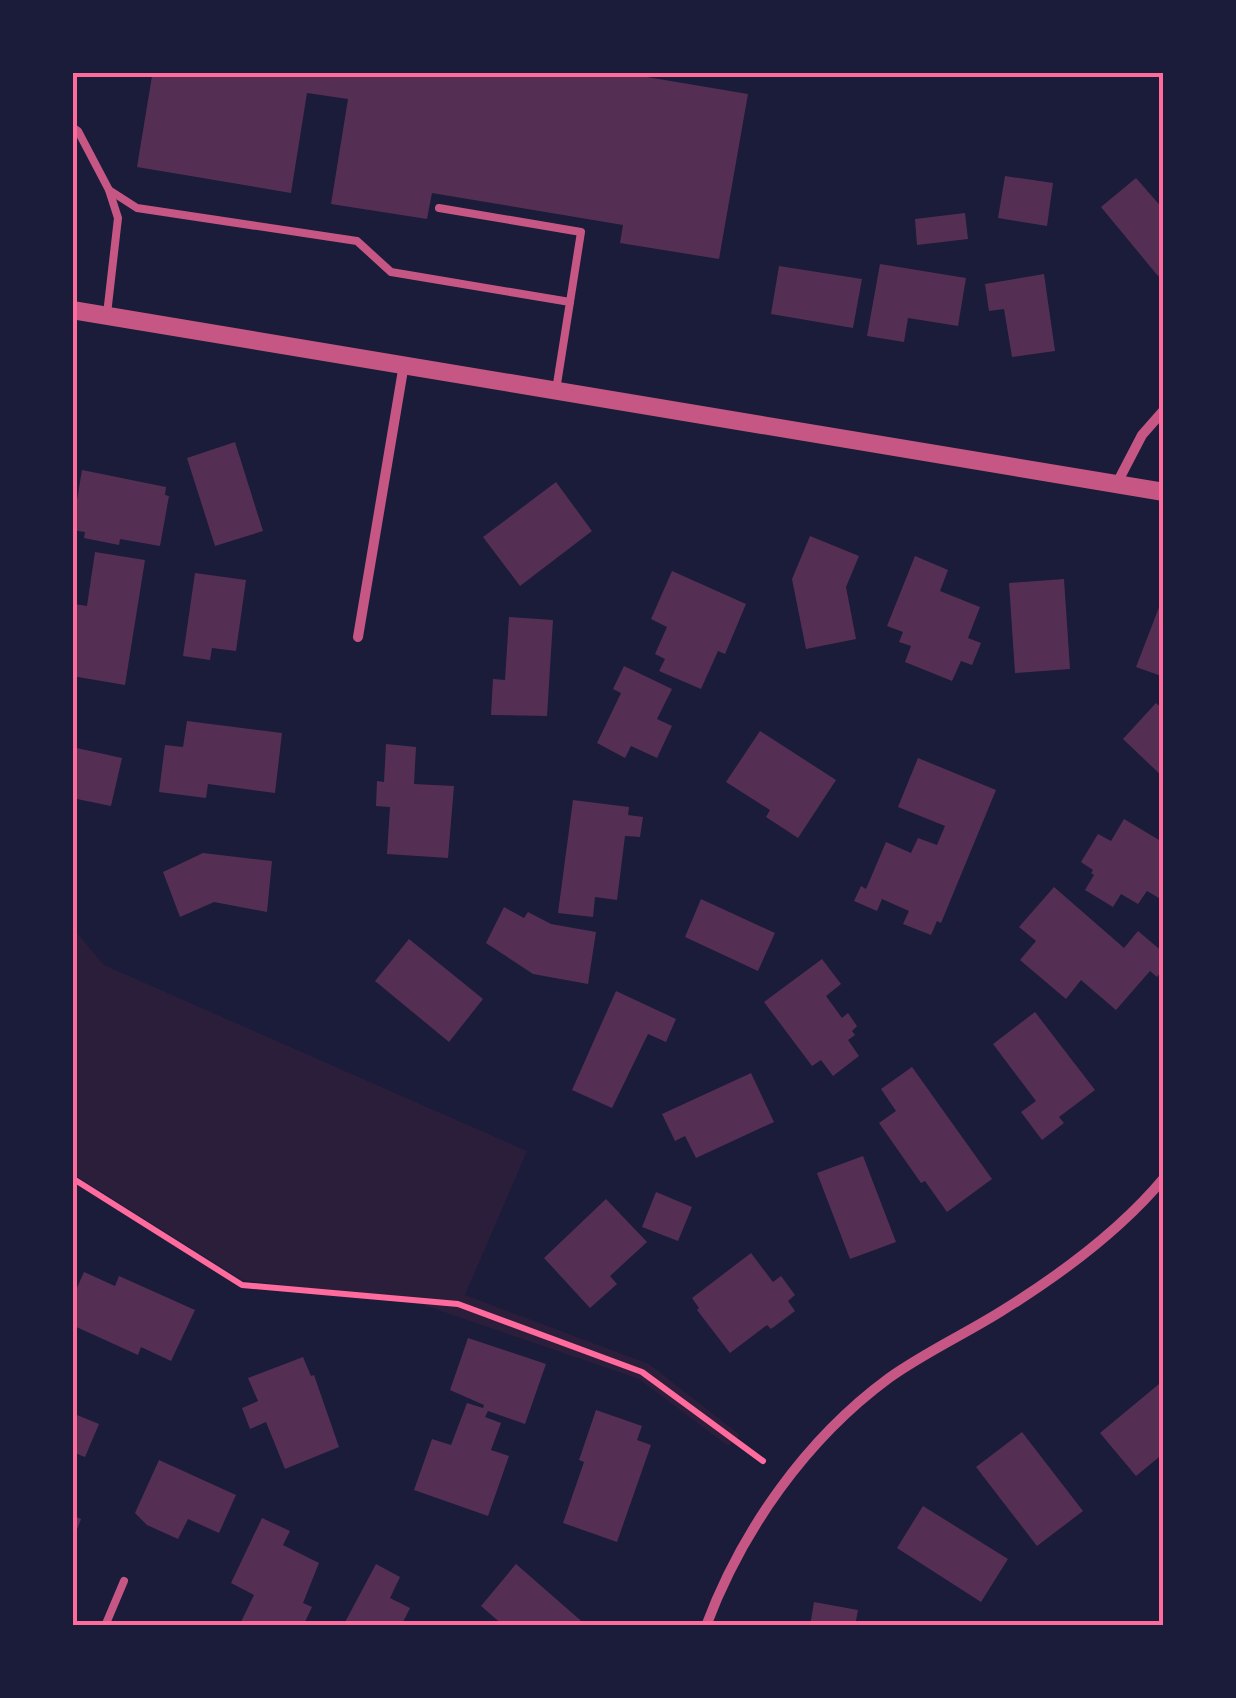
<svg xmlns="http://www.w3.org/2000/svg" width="1236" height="1698" font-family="'Alegreya Sans',sans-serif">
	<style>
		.green { fill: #2a1e3b }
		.building { fill: #542f53 }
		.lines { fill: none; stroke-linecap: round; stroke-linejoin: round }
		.path { stroke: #ff6b9d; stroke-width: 6 }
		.service { stroke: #c65784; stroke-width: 8 }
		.minor { stroke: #c65784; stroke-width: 10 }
		.tertiary { stroke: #c65784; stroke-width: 18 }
		.neatline { fill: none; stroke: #ff6b9d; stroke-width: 4 }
	</style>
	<rect width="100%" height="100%" fill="#1b1b3a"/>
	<!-- green -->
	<polygon class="green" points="72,927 104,965 527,1151 465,1295 649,1364 740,1435 728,1446 639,1379 415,1302 242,1280 73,1174"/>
	<!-- building -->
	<g class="building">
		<polygon points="141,72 617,72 748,94 719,259 620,243 623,225 432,193 427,219 331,204 348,99 307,93 291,193 137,167 152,76"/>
		<polygon points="1005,176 1053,183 1047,226 998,218"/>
		<polygon points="1136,178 1164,210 1164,272 1158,276 1101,207"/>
		<polygon points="965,213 968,239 917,245 915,219"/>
		<polygon points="880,264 966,278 958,326 908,318 904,342 867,336"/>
		<polygon points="779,266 862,279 853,328 771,314"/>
		<polygon points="1044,274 1055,351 1012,357 1004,309 989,311 985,284"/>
		<polygon points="235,442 263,531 215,546 187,458"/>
		<polygon points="82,470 166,487 165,495 169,496 160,546 120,539 119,545 84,538 85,532 72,530"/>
		<polygon points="556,482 592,531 520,586 483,537"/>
		<polygon points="810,536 859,556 846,587 856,639 806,649 792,579"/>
		<polygon points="95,552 145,560 125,685 72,676 74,604 87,606"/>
		<polygon points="915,556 948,570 940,591 980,607 968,638 981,643 972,665 961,661 952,681 905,662 911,646 899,642 903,632 887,626"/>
		<polygon points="672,571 746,604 725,654 718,651 701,689 659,671 665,659 655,654 667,627 651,619"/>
		<polygon points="195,573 246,580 236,651 212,648 210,660 183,656"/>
		<polygon points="1064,579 1070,669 1015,673 1009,583"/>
		<polygon points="1163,597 1164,597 1164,677 1136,667"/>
		<polygon points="509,617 553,620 547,716 491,715 493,679 505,680"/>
		<polygon points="624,666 672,689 657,719 672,726 657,758 631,746 625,758 597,743 621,693 613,689"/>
		<polygon points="1156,703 1164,710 1164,778 1123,739"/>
		<polygon points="187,721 282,733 275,793 208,784 206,798 159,792 165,745 183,747"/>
		<polygon points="760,731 836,780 798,838 766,817 770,810 726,782"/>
		<polygon points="386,744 416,747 414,784 454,786 448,858 387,854 390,807 376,806 377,781 384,782"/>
		<polygon points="72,747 122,758 111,806 72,798"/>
		<polygon points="918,758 996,790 941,923 937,921 931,935 903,924 909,911 882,899 877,911 854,901 861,886 866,889 886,842 911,853 918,838 937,845 945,826 898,807"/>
		<polygon points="573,800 629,807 628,815 643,817 640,837 625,836 617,900 595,897 593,917 558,913"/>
		<polygon points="1124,819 1164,843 1164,901 1147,891 1138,904 1121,894 1113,907 1085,890 1094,875 1091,873 1093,870 1081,862 1098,834 1111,841"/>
		<polygon points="203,853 272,861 267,912 214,902 180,917 163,872"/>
		<polygon points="1054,887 1124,948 1138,931 1164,953 1164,968 1157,977 1150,971 1116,1010 1081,980 1066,999 1020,960 1036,941 1019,927"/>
		<polygon points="701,899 775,933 758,971 685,937"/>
		<polygon points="504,907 524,918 528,912 551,924 596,932 588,984 533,974 486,943"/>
		<polygon points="409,939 483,999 449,1042 375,981"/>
		<polygon points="822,959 841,984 826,996 842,1018 848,1013 857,1026 852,1031 855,1035 848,1040 859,1056 833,1076 821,1060 812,1066 764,1002"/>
		<polygon points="616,991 676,1019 666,1042 648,1034 612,1108 572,1090"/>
		<polygon points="1035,1012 1095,1090 1059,1117 1064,1123 1042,1140 1021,1112 1036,1101 993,1044"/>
		<polygon points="912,1067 992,1179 947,1212 925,1181 921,1183 879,1123 896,1111 881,1089"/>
		<polygon points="751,1073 774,1122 696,1158 685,1136 675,1141 662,1114"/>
		<polygon points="863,1156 896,1242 850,1259 817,1173"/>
		<polygon points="656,1192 692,1207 678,1241 642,1227"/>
		<polygon points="606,1199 647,1242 610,1276 617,1284 590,1308 544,1258"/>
		<polygon points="751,1253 773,1282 781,1276 795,1295 788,1301 795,1311 771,1329 767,1325 730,1353 697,1310 699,1308 692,1298"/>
		<polygon points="84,1272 115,1286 119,1276 195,1310 171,1361 141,1347 138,1355 72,1325 72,1299"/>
		<polygon points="468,1338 546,1364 525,1424 488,1411 485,1417 501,1423 491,1450 509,1456 488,1516 414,1490 432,1439 451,1445 467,1403 483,1408 484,1405 450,1390"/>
		<polygon points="303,1357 311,1376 314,1375 339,1447 285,1469 266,1422 250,1429 242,1408 258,1401 248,1378"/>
		<polygon points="1159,1384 1164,1390 1164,1453 1136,1476 1100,1433"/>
		<polygon points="596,1410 642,1426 637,1440 651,1445 617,1542 563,1523 584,1462 579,1460"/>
		<polygon points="72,1413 99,1424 85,1457 72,1452"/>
		<polygon points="1022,1432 1083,1511 1037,1546 976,1467"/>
		<polygon points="159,1460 236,1495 219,1533 188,1519 178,1539 147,1525 135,1513"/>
		<polygon points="923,1506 1008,1559 981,1602 897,1548"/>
		<polygon points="72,1515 81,1519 73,1540 72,1540"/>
		<polygon points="262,1518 290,1531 283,1545 319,1563 303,1603 312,1607 303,1626 239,1626 254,1595 231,1583"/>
		<polygon points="376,1564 400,1577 390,1598 410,1608 401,1626 343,1626"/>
		<polygon points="516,1564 587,1626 504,1626 481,1606"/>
		<polygon points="814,1602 858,1610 855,1626 810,1626"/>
	</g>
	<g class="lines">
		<!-- path -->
		<polyline class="path" points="72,1178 242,1285 458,1304 642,1372 763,1461"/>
		<!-- service -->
		<g class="service">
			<polyline points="72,127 78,131 109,190 137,208 357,241 391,272 570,302 556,390"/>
			<polyline points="439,208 581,232 570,302"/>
			<polyline points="107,314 118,218 109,190"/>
			<polyline points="105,1626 124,1581"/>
		</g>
		<!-- minor -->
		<g class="minor">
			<polyline points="1116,485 1142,435 1164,410"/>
			<polyline points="358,637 404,364"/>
			<path d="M 706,1626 C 742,1530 806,1439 889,1378 C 924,1353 963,1335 1000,1312 C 1060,1275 1119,1232 1164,1178"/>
		</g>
		<!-- tertiary -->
		<polyline class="tertiary" points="72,310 1164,492"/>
	</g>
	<!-- border -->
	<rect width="1236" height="1698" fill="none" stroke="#1b1b3a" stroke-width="150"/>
	<rect x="75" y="75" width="1086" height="1548" class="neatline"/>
</svg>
